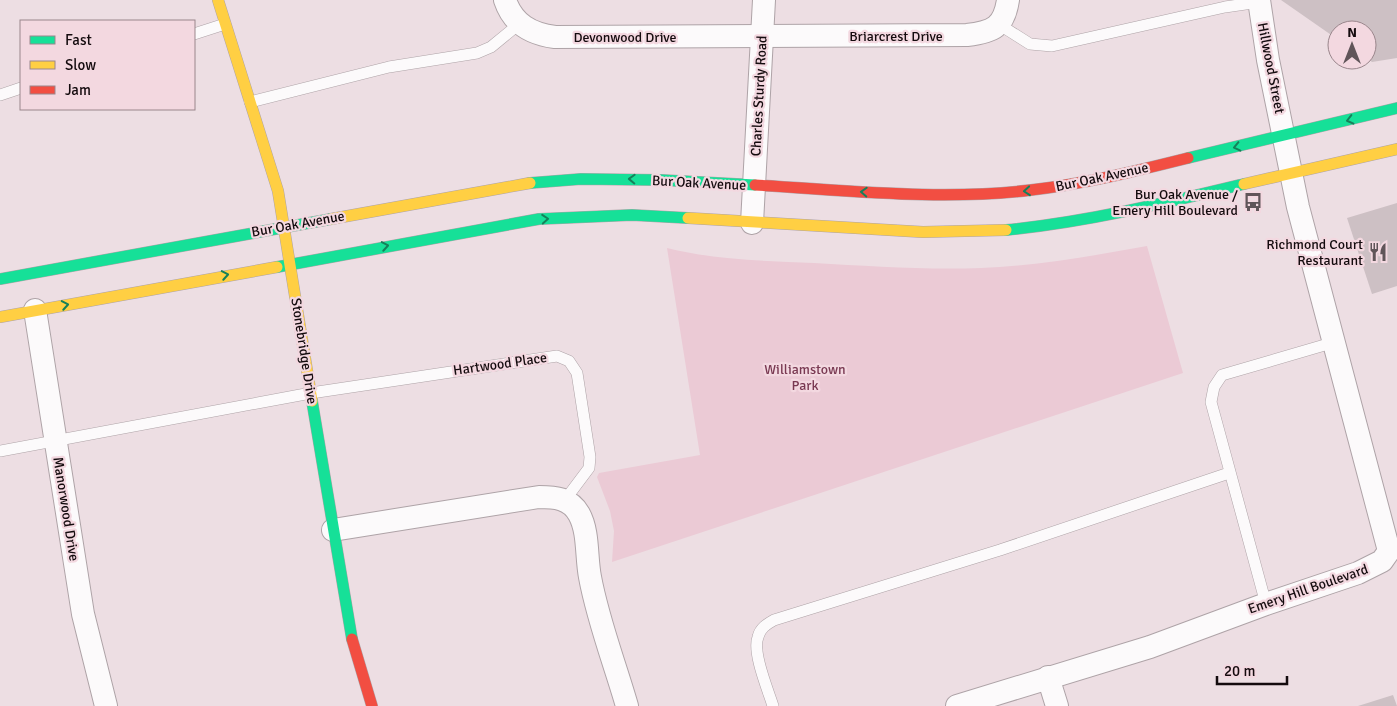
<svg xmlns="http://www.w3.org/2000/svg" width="1397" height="706" font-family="Signika,sans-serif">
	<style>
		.park { fill: #ebcad5 }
		.building { fill: #cdc0c4 }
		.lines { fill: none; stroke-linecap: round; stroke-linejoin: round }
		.lane-casing { stroke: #aea3a7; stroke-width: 12 }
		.street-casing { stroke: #aea3a7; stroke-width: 24 }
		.fast-casing { stroke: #aea3a7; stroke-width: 12 }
		.slow-casing { stroke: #aea3a7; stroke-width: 12 }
		.jam-casing { stroke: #aea3a7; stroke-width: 12 }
		.lane { stroke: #fcfafb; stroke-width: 11 }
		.street { stroke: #fcfafb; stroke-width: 22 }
		.fast { stroke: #16e098; stroke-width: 11 }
		.slow { stroke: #ffcf43; stroke-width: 11 }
		.jam { stroke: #f24e42; stroke-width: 11 }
		.oneway { stroke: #15805a }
		.labels { text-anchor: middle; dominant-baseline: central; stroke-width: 4.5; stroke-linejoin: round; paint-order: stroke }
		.street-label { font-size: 14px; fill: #140b0e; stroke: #f3d8e0 }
		.poi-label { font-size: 14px; fill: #140b0e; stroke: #f3d8e0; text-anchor: end }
		.park-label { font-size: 14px; fill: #793952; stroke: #f3d8e0 }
	</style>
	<rect width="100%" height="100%" fill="#eddee3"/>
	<!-- park -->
	<path class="park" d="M 1147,246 L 1183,373 L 612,562 L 614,531 L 610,511 L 597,477 L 599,473 L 700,455 L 667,248 C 715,260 765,261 814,263 C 869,266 925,270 981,268 C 1037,266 1092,256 1147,246 Z"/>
	<!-- building -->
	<g class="building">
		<polygon points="1281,0 1397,0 1397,58 1372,62 1367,58 1367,30 1337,30 1337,39"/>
		<polygon points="1397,203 1397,286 1372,294 1347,218"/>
		<polygon points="1393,695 1397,706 1358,706"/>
	</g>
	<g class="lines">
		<!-- lane casing -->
		<g class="lane-casing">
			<g id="lane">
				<polyline points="1000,25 1030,44 1052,46 1225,7 1259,2"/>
				<polyline points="194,34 225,24"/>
				<polyline points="0,95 21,88"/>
				<polyline points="250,102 389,67 477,53 491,47 519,24"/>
				<polyline points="0,451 311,393 557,356 569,361 577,373 590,457 589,468 565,500"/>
				<polyline points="1266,604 1211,402 1214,387 1222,375 1335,342"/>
				<path d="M 773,706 C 768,690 752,652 758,637 C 760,628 767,624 774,620 L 1000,550 L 1229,473"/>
			</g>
		</g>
		<!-- street casing -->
		<g class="street-casing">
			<g id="street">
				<path d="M 505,0 C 513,24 531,34 555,37 L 967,35 C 993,32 1004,27 1008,0"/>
				<polyline points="752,223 764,0"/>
				<polyline points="35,310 83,614 106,706"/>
				<path d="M 333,530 L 539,497 C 555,497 570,498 579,514 C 589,532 586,557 590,577 C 598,621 615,664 627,706"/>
				<polyline points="1048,677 1057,706"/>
				<polyline points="957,706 1150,647 1266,604 1358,573 1382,561 1389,551 1298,207 1268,60 1259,0"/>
			</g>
		</g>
		<!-- fast casing -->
		<g class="fast-casing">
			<g id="fast">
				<polyline points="1188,158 1397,108"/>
				<polyline points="530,183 581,179 661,180 755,185"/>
				<path d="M 1006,230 C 1087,222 1165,203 1244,184"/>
				<polyline points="277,267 539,219 632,215 688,218"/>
				<polyline points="0,279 331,219"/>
				<polyline points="312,401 352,639"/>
			</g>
		</g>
		<!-- slow casing -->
		<g class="slow-casing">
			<g id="slow">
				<polyline points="218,0 278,191 312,401"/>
				<polyline points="1244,184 1397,149"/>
				<polyline points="688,218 923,232 1006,230"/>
				<polyline points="331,219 530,183"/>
				<polyline points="0,317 277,267"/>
			</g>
		</g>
		<!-- jam casing -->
		<g class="jam-casing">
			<g id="jam">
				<path d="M 755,185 C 846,190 940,201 1031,190 C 1084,184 1136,171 1188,158"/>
				<polyline points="352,639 372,706"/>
			</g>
		</g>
		<!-- lane -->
		<use href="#lane" class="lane"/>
		<!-- street -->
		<use href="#street" class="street"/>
		<!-- fast -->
		<use href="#fast" class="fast"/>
		<!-- slow -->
		<use href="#slow" class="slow"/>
		<!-- jam -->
		<use href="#jam" class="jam"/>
	</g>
	<!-- one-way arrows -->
	<defs><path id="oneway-chevron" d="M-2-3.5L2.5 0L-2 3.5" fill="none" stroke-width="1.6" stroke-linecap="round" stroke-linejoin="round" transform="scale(1.25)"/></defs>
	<g class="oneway">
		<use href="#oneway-chevron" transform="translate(1350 120) rotate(166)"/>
		<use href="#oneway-chevron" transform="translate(1237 147) rotate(167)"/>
		<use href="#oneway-chevron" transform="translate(632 179) rotate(-178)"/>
		<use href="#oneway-chevron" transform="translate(1027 191) rotate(175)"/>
		<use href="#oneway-chevron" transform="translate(864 192) rotate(-177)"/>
		<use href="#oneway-chevron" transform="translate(545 219) rotate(-4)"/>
		<use href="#oneway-chevron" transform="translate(385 246) rotate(-10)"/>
		<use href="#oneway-chevron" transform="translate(225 275) rotate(-10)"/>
		<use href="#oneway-chevron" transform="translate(65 305) rotate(-10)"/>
	</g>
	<!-- icons -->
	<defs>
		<g id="bus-bare" transform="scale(1.5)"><path d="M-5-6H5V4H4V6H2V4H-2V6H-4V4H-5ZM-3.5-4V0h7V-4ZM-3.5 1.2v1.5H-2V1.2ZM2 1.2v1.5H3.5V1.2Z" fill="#605559" stroke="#f3d8e0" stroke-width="2.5" paint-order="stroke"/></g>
		<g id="restaurant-bare" transform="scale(1.5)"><path d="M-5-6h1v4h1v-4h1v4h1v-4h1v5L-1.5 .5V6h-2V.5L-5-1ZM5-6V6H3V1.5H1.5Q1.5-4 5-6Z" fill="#605559" stroke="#f3d8e0" stroke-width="2.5" paint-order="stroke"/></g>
	</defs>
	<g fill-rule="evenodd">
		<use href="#bus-bare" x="1253" y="202"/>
		<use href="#restaurant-bare" x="1378" y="252"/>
	</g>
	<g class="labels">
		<!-- street labels -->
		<g class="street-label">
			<text x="896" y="36">Briarcrest Drive</text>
			<text x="625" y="37">Devonwood Drive</text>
			<text transform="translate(1271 68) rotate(79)">Hillwood Street</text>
			<text transform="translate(759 96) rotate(-87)">Charles Sturdy Road</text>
			<text transform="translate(1102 177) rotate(-12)">Bur Oak Avenue</text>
			<text transform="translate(699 183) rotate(3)">Bur Oak Avenue</text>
			<text transform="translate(298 224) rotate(-10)">Bur Oak Avenue</text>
			<text transform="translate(304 351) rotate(81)">Stonebridge Drive</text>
			<text transform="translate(500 364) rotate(-8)">Hartwood Place</text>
			<text transform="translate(66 509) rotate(81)">Manorwood Drive</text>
			<text transform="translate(1308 589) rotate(-19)">Emery Hill Boulevard</text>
		</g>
		<!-- poi labels -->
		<g class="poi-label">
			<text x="1238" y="194">Bur Oak Avenue /<tspan x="1238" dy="16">Emery Hill Boulevard</tspan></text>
			<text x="1363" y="244">Richmond Court<tspan x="1363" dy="16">Restaurant</tspan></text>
		</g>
		<!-- park labels -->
		<g class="park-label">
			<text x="805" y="369">Williamstown<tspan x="805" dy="16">Park</tspan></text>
		</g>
	</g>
	<!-- legend -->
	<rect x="20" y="20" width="175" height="90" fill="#f3d8e0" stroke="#9a868c"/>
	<rect x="30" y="36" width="25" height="8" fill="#16e098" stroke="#9a868c"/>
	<text x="65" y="45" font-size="15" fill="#140b0e">Fast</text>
	<rect x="30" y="61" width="25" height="8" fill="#ffcf43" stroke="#9a868c"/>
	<text x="65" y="70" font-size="15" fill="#140b0e">Slow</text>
	<rect x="30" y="86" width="25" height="8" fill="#f24e42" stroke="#9a868c"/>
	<text x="65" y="95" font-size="15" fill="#140b0e">Jam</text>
	<!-- north arrow -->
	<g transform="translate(1352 45)"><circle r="24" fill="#f3d8e0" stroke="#9a868c"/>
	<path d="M0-4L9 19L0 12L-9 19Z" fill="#605559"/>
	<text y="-8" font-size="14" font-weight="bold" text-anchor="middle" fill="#140b0e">N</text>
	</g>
	<!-- scale -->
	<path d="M1217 676v8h70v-8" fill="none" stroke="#140b0e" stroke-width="2.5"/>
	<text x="1224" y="676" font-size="15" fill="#140b0e" stroke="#f3d8e0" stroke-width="4" paint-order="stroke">20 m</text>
</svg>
